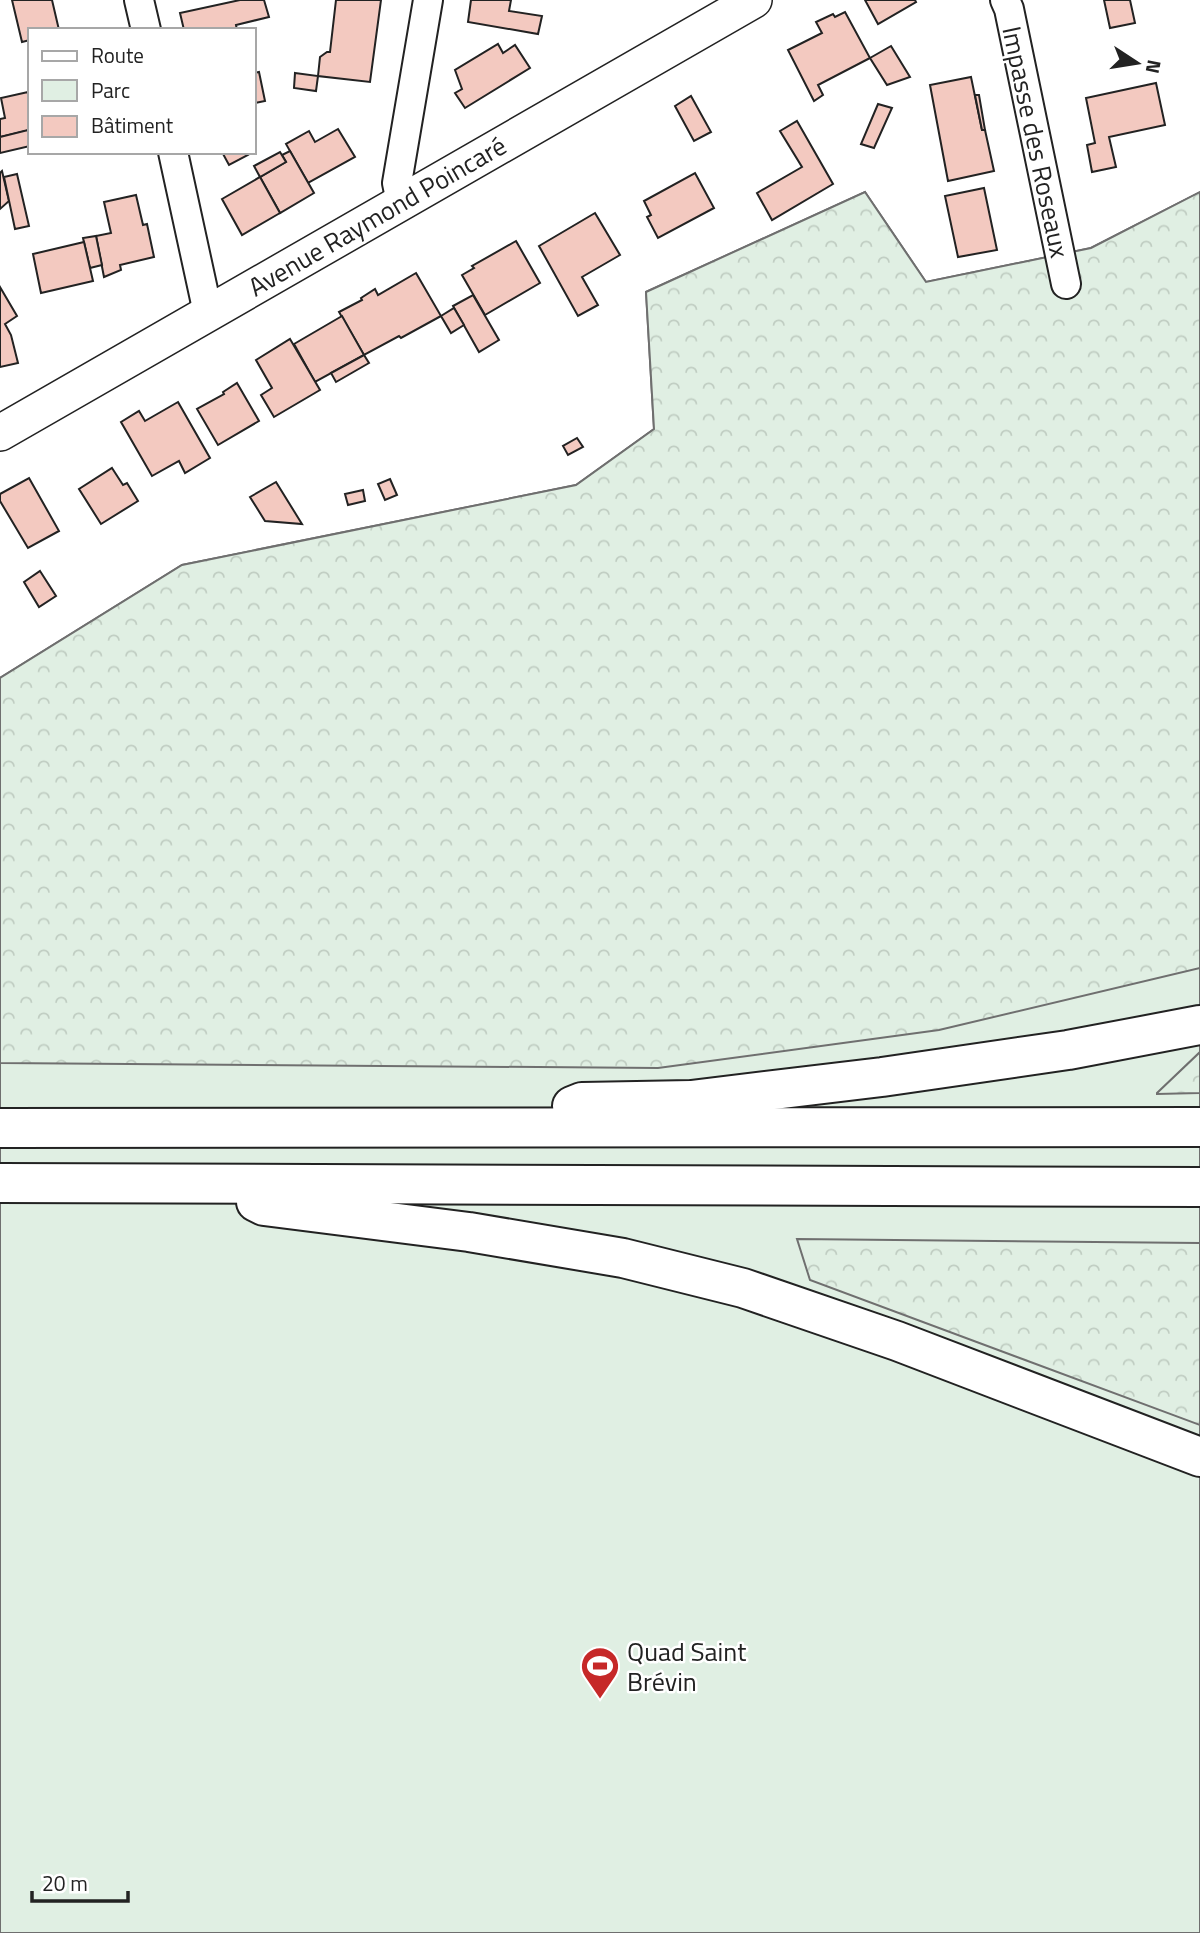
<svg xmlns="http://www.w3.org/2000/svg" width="1200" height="1933" font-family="'Titillium Web',sans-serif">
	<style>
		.green { fill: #e0efe3; stroke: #6f6f6f; stroke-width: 2 }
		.forest { fill: url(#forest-crowns); stroke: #6f6f6f; stroke-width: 2 }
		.building { fill: #f3c9c0; stroke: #222; stroke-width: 2 }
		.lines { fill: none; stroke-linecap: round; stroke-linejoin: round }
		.minor-casing { stroke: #222; stroke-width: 32 }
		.tertiary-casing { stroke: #222; stroke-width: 38 }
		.trunk-casing { stroke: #222; stroke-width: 42 }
		.minor { stroke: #fff; stroke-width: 28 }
		.tertiary { stroke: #fff; stroke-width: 35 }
		.trunk { stroke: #fff; stroke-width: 38 }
		.labels { text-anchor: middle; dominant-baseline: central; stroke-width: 5; stroke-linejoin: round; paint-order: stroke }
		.street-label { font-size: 26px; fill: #222; stroke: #fff }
		.poi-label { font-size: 26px; fill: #222; stroke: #fff; text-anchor: start }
	</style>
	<defs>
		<pattern id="forest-crowns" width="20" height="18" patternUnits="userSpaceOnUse" patternTransform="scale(1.75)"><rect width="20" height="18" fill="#e0efe3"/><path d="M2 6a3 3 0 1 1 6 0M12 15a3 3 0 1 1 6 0" fill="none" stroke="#c0cdc2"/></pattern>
	</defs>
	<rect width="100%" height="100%" fill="#fff"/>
	<!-- green -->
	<polygon class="green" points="865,192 926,282 1091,248 1200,192 1200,1933 0,1933 0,678 182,565 576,485 654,429 646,292"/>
	<!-- forest -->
	<g class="forest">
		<polygon points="865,192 926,282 1091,248 1200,192 1200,968 939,1030 658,1068 0,1063 0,678 182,565 576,485 654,429 646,292"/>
		<polygon points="1200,1052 1200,1093 1157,1094 1157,1093"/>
		<polygon points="797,1239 1200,1243 1200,1425 810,1280"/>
	</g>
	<!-- building -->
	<g class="building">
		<polygon points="12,0 52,0 59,30 30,30 30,40 22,42"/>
		<polygon points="240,0 264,0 269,17 236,25 237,30 184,30 180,13"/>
		<polygon points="336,0 381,0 370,82 318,76 320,57 327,52 330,52"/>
		<polygon points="471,0 511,0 509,11 542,16 538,34 468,22"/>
		<polygon points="865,0 915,0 916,2 878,24"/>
		<polygon points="1104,0 1130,0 1135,23 1110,28"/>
		<polygon points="845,12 870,58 818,85 823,95 814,101 788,50 822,33 816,22 833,14 835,17"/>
		<polygon points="498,44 503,53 515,45 530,68 465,108 455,93 462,89 455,70"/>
		<polygon points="891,46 910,77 887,85 870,58"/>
		<polygon points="259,72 265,101 255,103 254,73"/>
		<polygon points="295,73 318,76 316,91 294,88"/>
		<polygon points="971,77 982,130 985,130 994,171 948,181 930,85"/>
		<polygon points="1156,83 1165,125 1109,137 1116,167 1092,172 1087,145 1095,143 1086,98"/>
		<polygon points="28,92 30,130 0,137 0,119 5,118 1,98"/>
		<polygon points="975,95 979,95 985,130 982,130"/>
		<polygon points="691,96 711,132 694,141 675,106"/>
		<polygon points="878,104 892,108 874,148 861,144"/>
		<polygon points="797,121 833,184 772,220 757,193 802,167 780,131"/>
		<polygon points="338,129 355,157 308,183 286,144 309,131 315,142"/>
		<polygon points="28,130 30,146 0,153 0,137"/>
		<polygon points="290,151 314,193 280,213 260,177 286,162 282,155"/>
		<polygon points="222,152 246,152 248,155 229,165"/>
		<polygon points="280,152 286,162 260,177 254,166"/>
		<polygon points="2,171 9,201 0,209 0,173"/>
		<polygon points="695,173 714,208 658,238 647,217 651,215 644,201"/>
		<polygon points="17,174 29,226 15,229 4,177"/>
		<polygon points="260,177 280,213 242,235 222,199"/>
		<polygon points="984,188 997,250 958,257 945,196"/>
		<polygon points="136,195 143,225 147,224 154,257 120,265 121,270 104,277 96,236 111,233 104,202"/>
		<polygon points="595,213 620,255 582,277 598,305 578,316 539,246"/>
		<polygon points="96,236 102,265 90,268 83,238"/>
		<polygon points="516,241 540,283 485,315 462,275 474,268 472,266"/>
		<polygon points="84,242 93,281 41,293 33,254"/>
		<polygon points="416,273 441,316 401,338 399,336 364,355 339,312 362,300 361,298 375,289 378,295"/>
		<polygon points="0,287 17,316 5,324 11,335 18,363 0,367"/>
		<polygon points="473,295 499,340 479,352 453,306"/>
		<polygon points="454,308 464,325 451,333 441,316"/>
		<polygon points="342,316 364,355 315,382 294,344"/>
		<polygon points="290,339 320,390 274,417 261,395 272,388 256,360"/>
		<polygon points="364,355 369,363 336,382 331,373"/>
		<polygon points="237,383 259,421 218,445 197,409 224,394 223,392"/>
		<polygon points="178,402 210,458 185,473 179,461 152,476 121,422 139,411 145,421"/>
		<polygon points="577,438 583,447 568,455 563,446"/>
		<polygon points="112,468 123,485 127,483 138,501 101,524 79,489"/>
		<polygon points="29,478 59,531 28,548 0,501 0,494"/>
		<polygon points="390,479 397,495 385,500 378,484"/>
		<polygon points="276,482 302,524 265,521 250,497"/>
		<polygon points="363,490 365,501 348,505 345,494"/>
		<polygon points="40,571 56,596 39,607 24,582"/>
	</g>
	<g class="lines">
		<!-- minor casing -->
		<g class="minor-casing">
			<g id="minor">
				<polyline points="139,0 146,30"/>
				<polyline points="1005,0 1009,9 1066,284"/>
				<polyline points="173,152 208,313"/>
				<polyline points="401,202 397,183 428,0"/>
			</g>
		</g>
		<!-- tertiary casing -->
		<g class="tertiary-casing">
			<polyline id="tertiary" points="0,433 754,0"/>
		</g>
		<!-- trunk casing -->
		<g class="trunk-casing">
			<g id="trunk">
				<polyline points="572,1106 582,1102 691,1100 882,1077 1068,1050 1200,1025"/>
				<polyline points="0,1128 1200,1127"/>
				<polyline points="0,1183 1200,1187"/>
				<polyline points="256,1202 264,1206 469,1232 623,1258 743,1288 897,1341 1200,1457"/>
			</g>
		</g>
		<!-- minor -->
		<use href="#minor" class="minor"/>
		<!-- tertiary -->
		<use href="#tertiary" class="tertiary"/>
		<!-- trunk -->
		<use href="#trunk" class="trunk"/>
	</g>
	<!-- icons -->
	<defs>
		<g id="stadium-pin" transform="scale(2.0125)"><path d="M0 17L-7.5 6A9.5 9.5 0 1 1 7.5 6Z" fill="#c62828" stroke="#fff"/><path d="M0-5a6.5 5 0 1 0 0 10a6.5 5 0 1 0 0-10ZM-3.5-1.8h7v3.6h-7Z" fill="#fff"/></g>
	</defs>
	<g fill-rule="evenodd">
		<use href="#stadium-pin" x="600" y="1666"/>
	</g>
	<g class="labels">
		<!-- street labels -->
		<g class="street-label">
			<text transform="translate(1036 142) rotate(78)">Impasse des Roseaux</text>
			<text transform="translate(377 216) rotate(-30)">Avenue Raymond Poincaré</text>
		</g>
		<!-- poi labels -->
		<g class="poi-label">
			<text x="627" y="1651">Quad Saint<tspan x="627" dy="30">Brévin</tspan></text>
		</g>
	</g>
	<!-- legend -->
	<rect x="28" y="28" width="228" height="126" fill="#ffffff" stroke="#a7a7a7" stroke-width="2"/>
	<rect x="42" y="51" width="35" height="10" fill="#ffffff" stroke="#a7a7a7" stroke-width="2"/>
	<text x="91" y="63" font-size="21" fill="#222222">Route</text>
	<rect x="42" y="80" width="35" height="21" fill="#e0efe3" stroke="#a7a7a7" stroke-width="2"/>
	<text x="91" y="98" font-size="21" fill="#222222">Parc</text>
	<rect x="42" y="116" width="35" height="21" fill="#f3c9c0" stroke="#a7a7a7" stroke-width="2"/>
	<text x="91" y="133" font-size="21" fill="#222222">Bâtiment</text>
	<!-- north arrow -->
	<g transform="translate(1137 63) rotate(102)" stroke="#ffffff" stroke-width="5" paint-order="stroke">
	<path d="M0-5L12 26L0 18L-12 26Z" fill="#222222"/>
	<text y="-10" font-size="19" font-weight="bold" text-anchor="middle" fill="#222222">N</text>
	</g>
	<!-- scale -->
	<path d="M32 1891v10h96v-10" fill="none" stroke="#222222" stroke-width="3.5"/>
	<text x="42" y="1891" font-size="21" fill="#222222" stroke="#ffffff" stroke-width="5" paint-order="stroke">20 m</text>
</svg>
